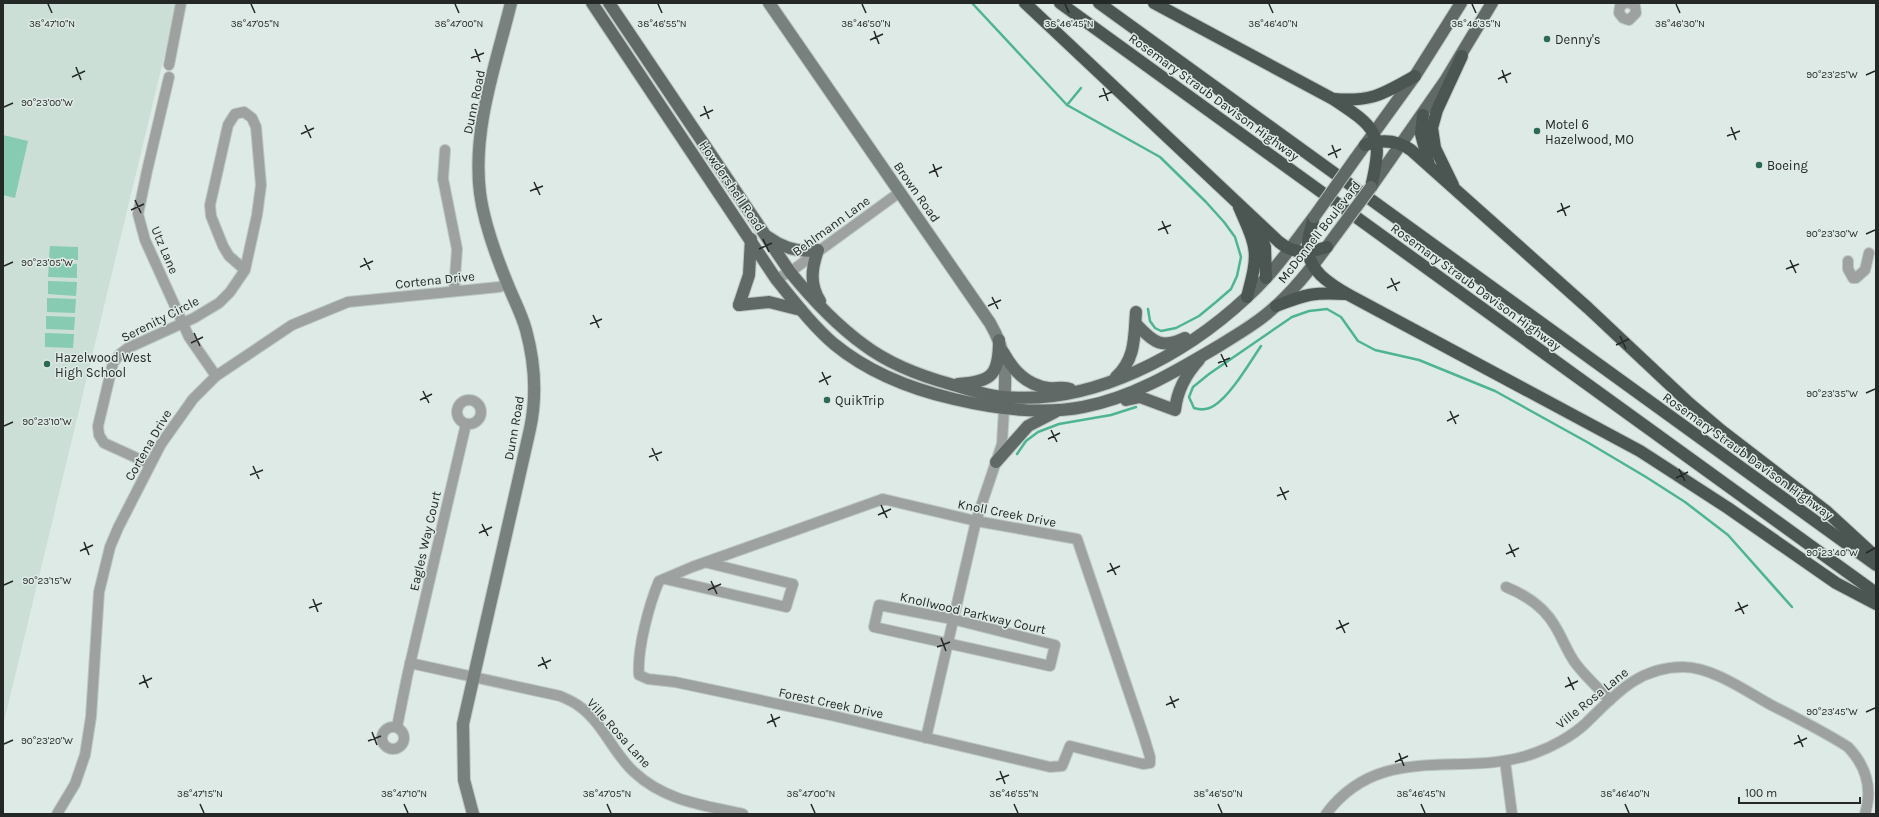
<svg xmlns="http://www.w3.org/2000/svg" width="1879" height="817" font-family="Karla,sans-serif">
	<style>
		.built { fill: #cbdfd7 }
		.green { fill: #87cbb2 }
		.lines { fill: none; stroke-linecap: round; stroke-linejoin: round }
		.stream { stroke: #4eb494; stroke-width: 2.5 }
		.street-casing { stroke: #bdc7c3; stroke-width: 12 }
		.secondary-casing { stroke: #bdc7c3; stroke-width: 14 }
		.primary-casing { stroke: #bdc7c3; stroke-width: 14 }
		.highway-casing { stroke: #bdc7c3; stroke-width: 14 }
		.street { stroke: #9da2a0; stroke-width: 10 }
		.secondary { stroke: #79817e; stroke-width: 12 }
		.primary { stroke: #606966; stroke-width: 12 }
		.highway { stroke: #4b5551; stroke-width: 12 }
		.primary-bridge-casing { stroke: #bdc7c3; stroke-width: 14; stroke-linecap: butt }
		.primary-bridge { stroke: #606966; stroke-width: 12 }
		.ticks { fill: none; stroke: #242826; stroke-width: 1.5 }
		.poi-dot { fill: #2c6a56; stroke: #deeae5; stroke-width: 1.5 }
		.labels { text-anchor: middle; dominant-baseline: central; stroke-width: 3; stroke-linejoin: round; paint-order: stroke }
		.poi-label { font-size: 13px; fill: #242826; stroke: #deeae5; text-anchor: start }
		.street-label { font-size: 13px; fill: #242826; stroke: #deeae5 }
		.ticks-label { font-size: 10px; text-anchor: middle; fill: #242826; stroke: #deeae5; stroke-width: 3; stroke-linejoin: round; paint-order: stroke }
	</style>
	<rect width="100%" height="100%" fill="#deeae5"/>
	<!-- built -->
	<polygon class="built" points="3,3 177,3 3,726"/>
	<!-- green -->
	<g class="green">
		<polygon points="3,135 28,141 15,198 3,195"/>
		<polygon points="50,246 78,247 78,260 49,259"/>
		<polygon points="49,263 77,264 77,278 48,277"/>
		<polygon points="48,281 77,282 76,296 48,294"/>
		<polygon points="47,298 76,299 75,313 47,312"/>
		<polygon points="46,316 75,317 74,330 46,329"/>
		<polygon points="45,333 74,334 73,348 45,347"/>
	</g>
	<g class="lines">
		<!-- stream -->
		<g class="stream">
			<polyline points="972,3 1067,105 1160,157 1206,202 1224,222 1235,237 1241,257 1237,276 1231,289 1216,302 1199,316 1176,328 1161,331 1155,328 1150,321 1148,309"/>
			<polyline points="1067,105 1081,88"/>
			<path d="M 1261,346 C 1250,362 1231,395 1215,405 C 1208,410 1200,410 1194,408 L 1189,397 L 1193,387 L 1209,374 L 1292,317 L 1309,311 L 1327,309 L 1341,317 L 1358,341 L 1375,350 L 1419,360 L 1495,391 L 1587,442 L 1646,477 L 1685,502 L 1728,535 L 1792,607"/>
			<polyline points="1017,454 1026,441 1038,432 1059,424 1111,415 1136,407"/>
		</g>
		<!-- street casing -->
		<g class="street-casing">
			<g id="street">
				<polyline points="1625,3 1620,6 1619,13 1623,18 1629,20 1636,13 1635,6 1630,3"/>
				<polyline points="169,65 181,3"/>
				<polyline points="169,77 147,171 138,214 145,240 189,337 216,376"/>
				<polyline points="445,150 443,179 457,249 454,291"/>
				<polyline points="1848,261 1848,269 1853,278 1856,278 1865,270 1869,253"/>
				<polyline points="776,279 790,272 900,192"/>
				<circle cx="469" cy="412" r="12"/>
				<polyline points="150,464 104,443 99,435 98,426 113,363 120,354 128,348 194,318 219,303 230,292 245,270 257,215 261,185 256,127 252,118 244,112 235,114 228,125 210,205 211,216 223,246 229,256 245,270"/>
				<path d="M 883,499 L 976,521 L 1077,539 L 1144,737 L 1150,757 L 1150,763 L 1143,764 L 1070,746 L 1062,766 L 1050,767 L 830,715 L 675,682 L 648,679 L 639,675 C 637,649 649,605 659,581 L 692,567 Z"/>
				<polyline points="665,579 786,607 793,584 708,563"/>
				<path d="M 1506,587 C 1526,595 1544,607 1555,626 C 1563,639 1567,652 1576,664 C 1586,677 1598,688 1610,700"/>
				<polygon points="879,605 952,619 1055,645 1050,666 874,627"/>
				<path d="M 410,663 L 560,696 C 567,699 574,702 579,706 C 603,723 613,753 634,772 C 665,801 703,805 743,814"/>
				<circle cx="393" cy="738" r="11"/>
				<polyline points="397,727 407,677 466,424"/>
				<polyline points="926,738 976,521 1002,444 1004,409"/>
				<polyline points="1505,761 1512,814"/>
				<polyline points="57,814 75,784 85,755 91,717 99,592 110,547 118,528 161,444 193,399 216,376 292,325 348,302 499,287 508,284"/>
				<path d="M 1326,814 C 1382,739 1462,780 1535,753 C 1552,747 1572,736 1585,724 C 1615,695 1638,667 1683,667 C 1712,667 1746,691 1771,705 C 1797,718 1823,731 1848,747 C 1866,766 1873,788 1865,814"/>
			</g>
		</g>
		<!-- secondary casing -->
		<g class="secondary-casing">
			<g id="secondary">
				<path d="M 769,3 L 990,323 C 1008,354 1006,373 1004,408"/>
				<path d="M 473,814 L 464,780 L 463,724 L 530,429 C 537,396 535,363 526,330 C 522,315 514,300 508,285 C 496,256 484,224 480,193 C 472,129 496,64 511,3"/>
			</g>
		</g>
		<!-- primary casing -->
		<g class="primary-casing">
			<g id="primary">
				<path d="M 592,3 L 776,279 C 794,301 812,325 834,344 C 868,372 911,389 954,399 C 996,409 1041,415 1083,407 C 1131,398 1175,372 1217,347 C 1238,334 1259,322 1277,305 C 1300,284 1318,259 1337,233"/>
				<path d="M 609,3 L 790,272 C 812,299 835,324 864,345 C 888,363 921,376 950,384 C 968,389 987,396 1005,397 C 1093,405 1185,355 1247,297 C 1273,274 1293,244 1314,217"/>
				<polyline points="1355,159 1415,76 1461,3"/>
				<polyline points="1371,187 1445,81 1492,3"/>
				<path d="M 768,237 C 783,248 799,253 818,250 C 812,267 809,284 820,301"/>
				<polyline points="739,305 749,275 751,239"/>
				<polyline points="739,305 769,302 801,310"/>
				<path d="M 1137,325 C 1154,343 1162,349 1185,338"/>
				<path d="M 1003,352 C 1013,370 1026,385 1048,388 C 1055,389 1063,386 1070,389"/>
				<path d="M 1116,377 C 1136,359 1134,336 1136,312"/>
				<path d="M 958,384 C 993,382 999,374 999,340"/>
				<path d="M 1126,400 L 1140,397 L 1175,410 C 1177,392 1186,374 1199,360"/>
				<polyline points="996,462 1028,426 1055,412"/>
			</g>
		</g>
		<!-- highway casing -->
		<g class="highway-casing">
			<g id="highway">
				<path d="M 1025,3 L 1279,242 C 1295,255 1308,253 1327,247"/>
				<polyline points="1060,3 1876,593"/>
				<polyline points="1099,3 1876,565"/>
				<path d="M 1154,3 L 1333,99 C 1377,128 1384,133 1371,187"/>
				<path d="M 1334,99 C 1372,102 1383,94 1415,76"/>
				<polyline points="1423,115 1421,134 1429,165"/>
				<path d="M 1365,145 C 1382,139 1397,140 1411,150 L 1588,308 L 1689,403 L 1722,431 L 1826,511 L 1876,557"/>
				<polyline points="1453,185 1435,148 1432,128 1437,110 1462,56"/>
				<path d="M 1239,207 C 1258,250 1259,252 1247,297"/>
				<path d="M 1314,217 C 1312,225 1308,235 1308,244 C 1306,270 1330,284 1349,295 L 1640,451 L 1728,508 L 1836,583 L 1876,604"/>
				<polyline points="1257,224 1265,247 1266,278"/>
				<path d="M 1276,306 C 1306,294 1314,292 1346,294"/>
			</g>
		</g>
		<!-- street -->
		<use href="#street" class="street"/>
		<!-- secondary -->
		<use href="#secondary" class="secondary"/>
		<!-- primary -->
		<use href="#primary" class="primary"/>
		<!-- highway -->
		<use href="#highway" class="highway"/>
		<!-- primary-bridge casing -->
		<g class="primary-bridge-casing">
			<g id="primary-bridge">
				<polyline points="1314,217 1355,159"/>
				<polyline points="1337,233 1371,187"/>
			</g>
		</g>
		<!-- primary-bridge -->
		<use href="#primary-bridge" class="primary-bridge"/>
	</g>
	<!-- ticks -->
	<path class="ticks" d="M 48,4 L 52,13M 251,4 L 255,13M 455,4 L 459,13M 658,4 L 662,13M 862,4 L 866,13M 1065,4 L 1069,13M 1269,4 L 1273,13M 1472,4 L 1476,13M 1676,4 L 1680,13M 874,31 L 879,44M 870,40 L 883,34M 475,49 L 480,62M 471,58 L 484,53M 76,67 L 81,80M 1502,70 L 1507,83M 1866,75 L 1875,71M 72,77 L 85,71M 1498,79 L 1511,73M 1103,88 L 1108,101M 1099,97 L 1112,92M 704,106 L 709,119M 4,107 L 13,103M 700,116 L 713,110M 305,125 L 311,138M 1731,127 L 1736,140M 301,134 L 314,128M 1727,136 L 1740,131M 1332,145 L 1337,158M 1328,155 L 1341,149M 933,164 L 938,177M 929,173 L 942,167M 534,182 L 540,195M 530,191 L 543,186M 135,200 L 141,213M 1561,203 L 1566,216M 131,210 L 144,204M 1557,212 L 1570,206M 1162,221 L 1168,234M 1158,230 L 1171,225M 1866,234 L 1875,230M 763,239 L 769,252M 759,249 L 772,243M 364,258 L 370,270M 1790,260 L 1796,273M 4,266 L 13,262M 360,267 L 373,261M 1786,269 L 1799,264M 1391,278 L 1397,291M 1387,288 L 1400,282M 992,297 L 998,309M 988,306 L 1001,300M 593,315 L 599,328M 590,324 L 602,319M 194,333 L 200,346M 1620,336 L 1626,349M 191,343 L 203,337M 1616,345 L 1629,339M 1221,354 L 1227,367M 1218,363 L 1230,358M 822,372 L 828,385M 819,382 L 831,376M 423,391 L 429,403M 1866,393 L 1875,389M 420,400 L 432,394M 1450,411 L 1456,424M 1447,421 L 1459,415M 4,426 L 13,422M 1051,430 L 1057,442M 1048,439 L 1060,433M 652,448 L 658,461M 649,457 L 662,452M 253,466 L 259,479M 1679,469 L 1685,481M 250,475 L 263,470M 1676,478 L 1688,472M 1280,487 L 1286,500M 1277,496 L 1289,491M 881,505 L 887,518M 878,515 L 891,509M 482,524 L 488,536M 479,533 L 492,527M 84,542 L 89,555M 1509,544 L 1515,557M 80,551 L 93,545M 1866,553 L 1875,548M 1506,554 L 1519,548M 1110,563 L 1116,575M 1107,572 L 1120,566M 711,581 L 717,594M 4,585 L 13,581M 708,590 L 721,584M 313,599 L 318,612M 1738,602 L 1744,614M 309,608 L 322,603M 1735,611 L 1748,605M 1339,620 L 1345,633M 1336,629 L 1349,623M 941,638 L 946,651M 937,647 L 950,642M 542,657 L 547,669M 538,666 L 551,660M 143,675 L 148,688M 1568,677 L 1574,690M 139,684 L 152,678M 1565,687 L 1578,681M 1170,696 L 1175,708M 1166,705 L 1179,699M 1866,712 L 1875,708M 771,714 L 776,727M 767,723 L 780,717M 372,732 L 377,745M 1798,735 L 1803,747M 368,741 L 381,736M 4,744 L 13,740M 1794,744 L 1807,738M 1399,753 L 1404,766M 1395,762 L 1408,756M 1000,771 L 1005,784M 996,780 L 1009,775M 200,804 L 204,813M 404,804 L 408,813M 607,804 L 611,813M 811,804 L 815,813M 1014,804 L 1018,813M 1218,804 L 1222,813M 1421,804 L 1425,813M 1625,804 L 1629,813"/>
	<!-- markers -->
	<g class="poi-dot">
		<circle cx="1547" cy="39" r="4"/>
		<circle cx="1537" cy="131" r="4"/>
		<circle cx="1759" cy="165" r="4"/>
		<circle cx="47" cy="364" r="4"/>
		<circle cx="827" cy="400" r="4"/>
	</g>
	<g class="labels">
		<!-- poi labels -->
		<g class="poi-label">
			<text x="1555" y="39">Denny's</text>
			<text x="1545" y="124">Motel 6<tspan x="1545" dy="15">Hazelwood, MO</tspan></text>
			<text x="1767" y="165">Boeing</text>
			<text x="55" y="357">Hazelwood West<tspan x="55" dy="15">High School</tspan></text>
			<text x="835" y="400">QuikTrip</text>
		</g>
		<!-- street labels -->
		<g class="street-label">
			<text transform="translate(1214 97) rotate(36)">Rosemary Straub Davison Highway</text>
			<text transform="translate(474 102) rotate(-78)">Dunn Road</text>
			<text transform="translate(732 186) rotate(56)">Howdershell Road</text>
			<text transform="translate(917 192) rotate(55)">Brown Road</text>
			<text transform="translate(831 226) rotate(-36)">Behlmann Lane</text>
			<text transform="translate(1319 232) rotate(-52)">McDonnell Boulevard</text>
			<text transform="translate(165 250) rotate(67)">Utz Lane</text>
			<text transform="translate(435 280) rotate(-6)">Cortena Drive</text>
			<text transform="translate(1476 287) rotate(36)">Rosemary Straub Davison Highway</text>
			<text transform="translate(160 319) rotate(-27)">Serenity Circle</text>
			<text transform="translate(514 428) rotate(-80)">Dunn Road</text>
			<text transform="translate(148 445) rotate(-60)">Cortena Drive</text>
			<text transform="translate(1748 456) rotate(36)">Rosemary Straub Davison Highway</text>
			<text transform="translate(1007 513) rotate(11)">Knoll Creek Drive</text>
			<text transform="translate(425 541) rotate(-77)">Eagles Way Court</text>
			<text transform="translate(973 613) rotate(13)">Knollwood Parkway Court</text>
			<text transform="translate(1592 698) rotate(-39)">Ville Rosa Lane</text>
			<text transform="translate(831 703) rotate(12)">Forest Creek Drive</text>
			<text transform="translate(619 733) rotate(48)">Ville Rosa Lane</text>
		</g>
	</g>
	<g class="ticks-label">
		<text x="52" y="27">38°47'10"N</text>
		<text x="255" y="27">38°47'05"N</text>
		<text x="459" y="27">38°47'00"N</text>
		<text x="662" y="27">38°46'55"N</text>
		<text x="866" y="27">38°46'50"N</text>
		<text x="1069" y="27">38°46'45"N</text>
		<text x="1273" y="27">38°46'40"N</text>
		<text x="1476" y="27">38°46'35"N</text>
		<text x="1680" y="27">38°46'30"N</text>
		<text x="1832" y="78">90°23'25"W</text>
		<text x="47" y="106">90°23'00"W</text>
		<text x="1832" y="237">90°23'30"W</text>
		<text x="47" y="266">90°23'05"W</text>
		<text x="1832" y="397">90°23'35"W</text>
		<text x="47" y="425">90°23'10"W</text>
		<text x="1832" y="556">90°23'40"W</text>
		<text x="47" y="584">90°23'15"W</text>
		<text x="1832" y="715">90°23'45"W</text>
		<text x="47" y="744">90°23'20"W</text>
		<text x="200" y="797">38°47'15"N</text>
		<text x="404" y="797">38°47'10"N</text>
		<text x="607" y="797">38°47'05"N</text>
		<text x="811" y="797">38°47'00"N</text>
		<text x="1014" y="797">38°46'55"N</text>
		<text x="1218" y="797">38°46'50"N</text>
		<text x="1421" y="797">38°46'45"N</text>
		<text x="1625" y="797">38°46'40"N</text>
	</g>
	<!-- border -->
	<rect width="1879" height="817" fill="none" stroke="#242826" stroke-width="8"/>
	<!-- scale -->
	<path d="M1739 797v6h121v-6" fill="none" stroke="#242826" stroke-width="2"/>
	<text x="1745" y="797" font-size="12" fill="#242826" stroke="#deeae5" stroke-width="3" paint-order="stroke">100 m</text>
</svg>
